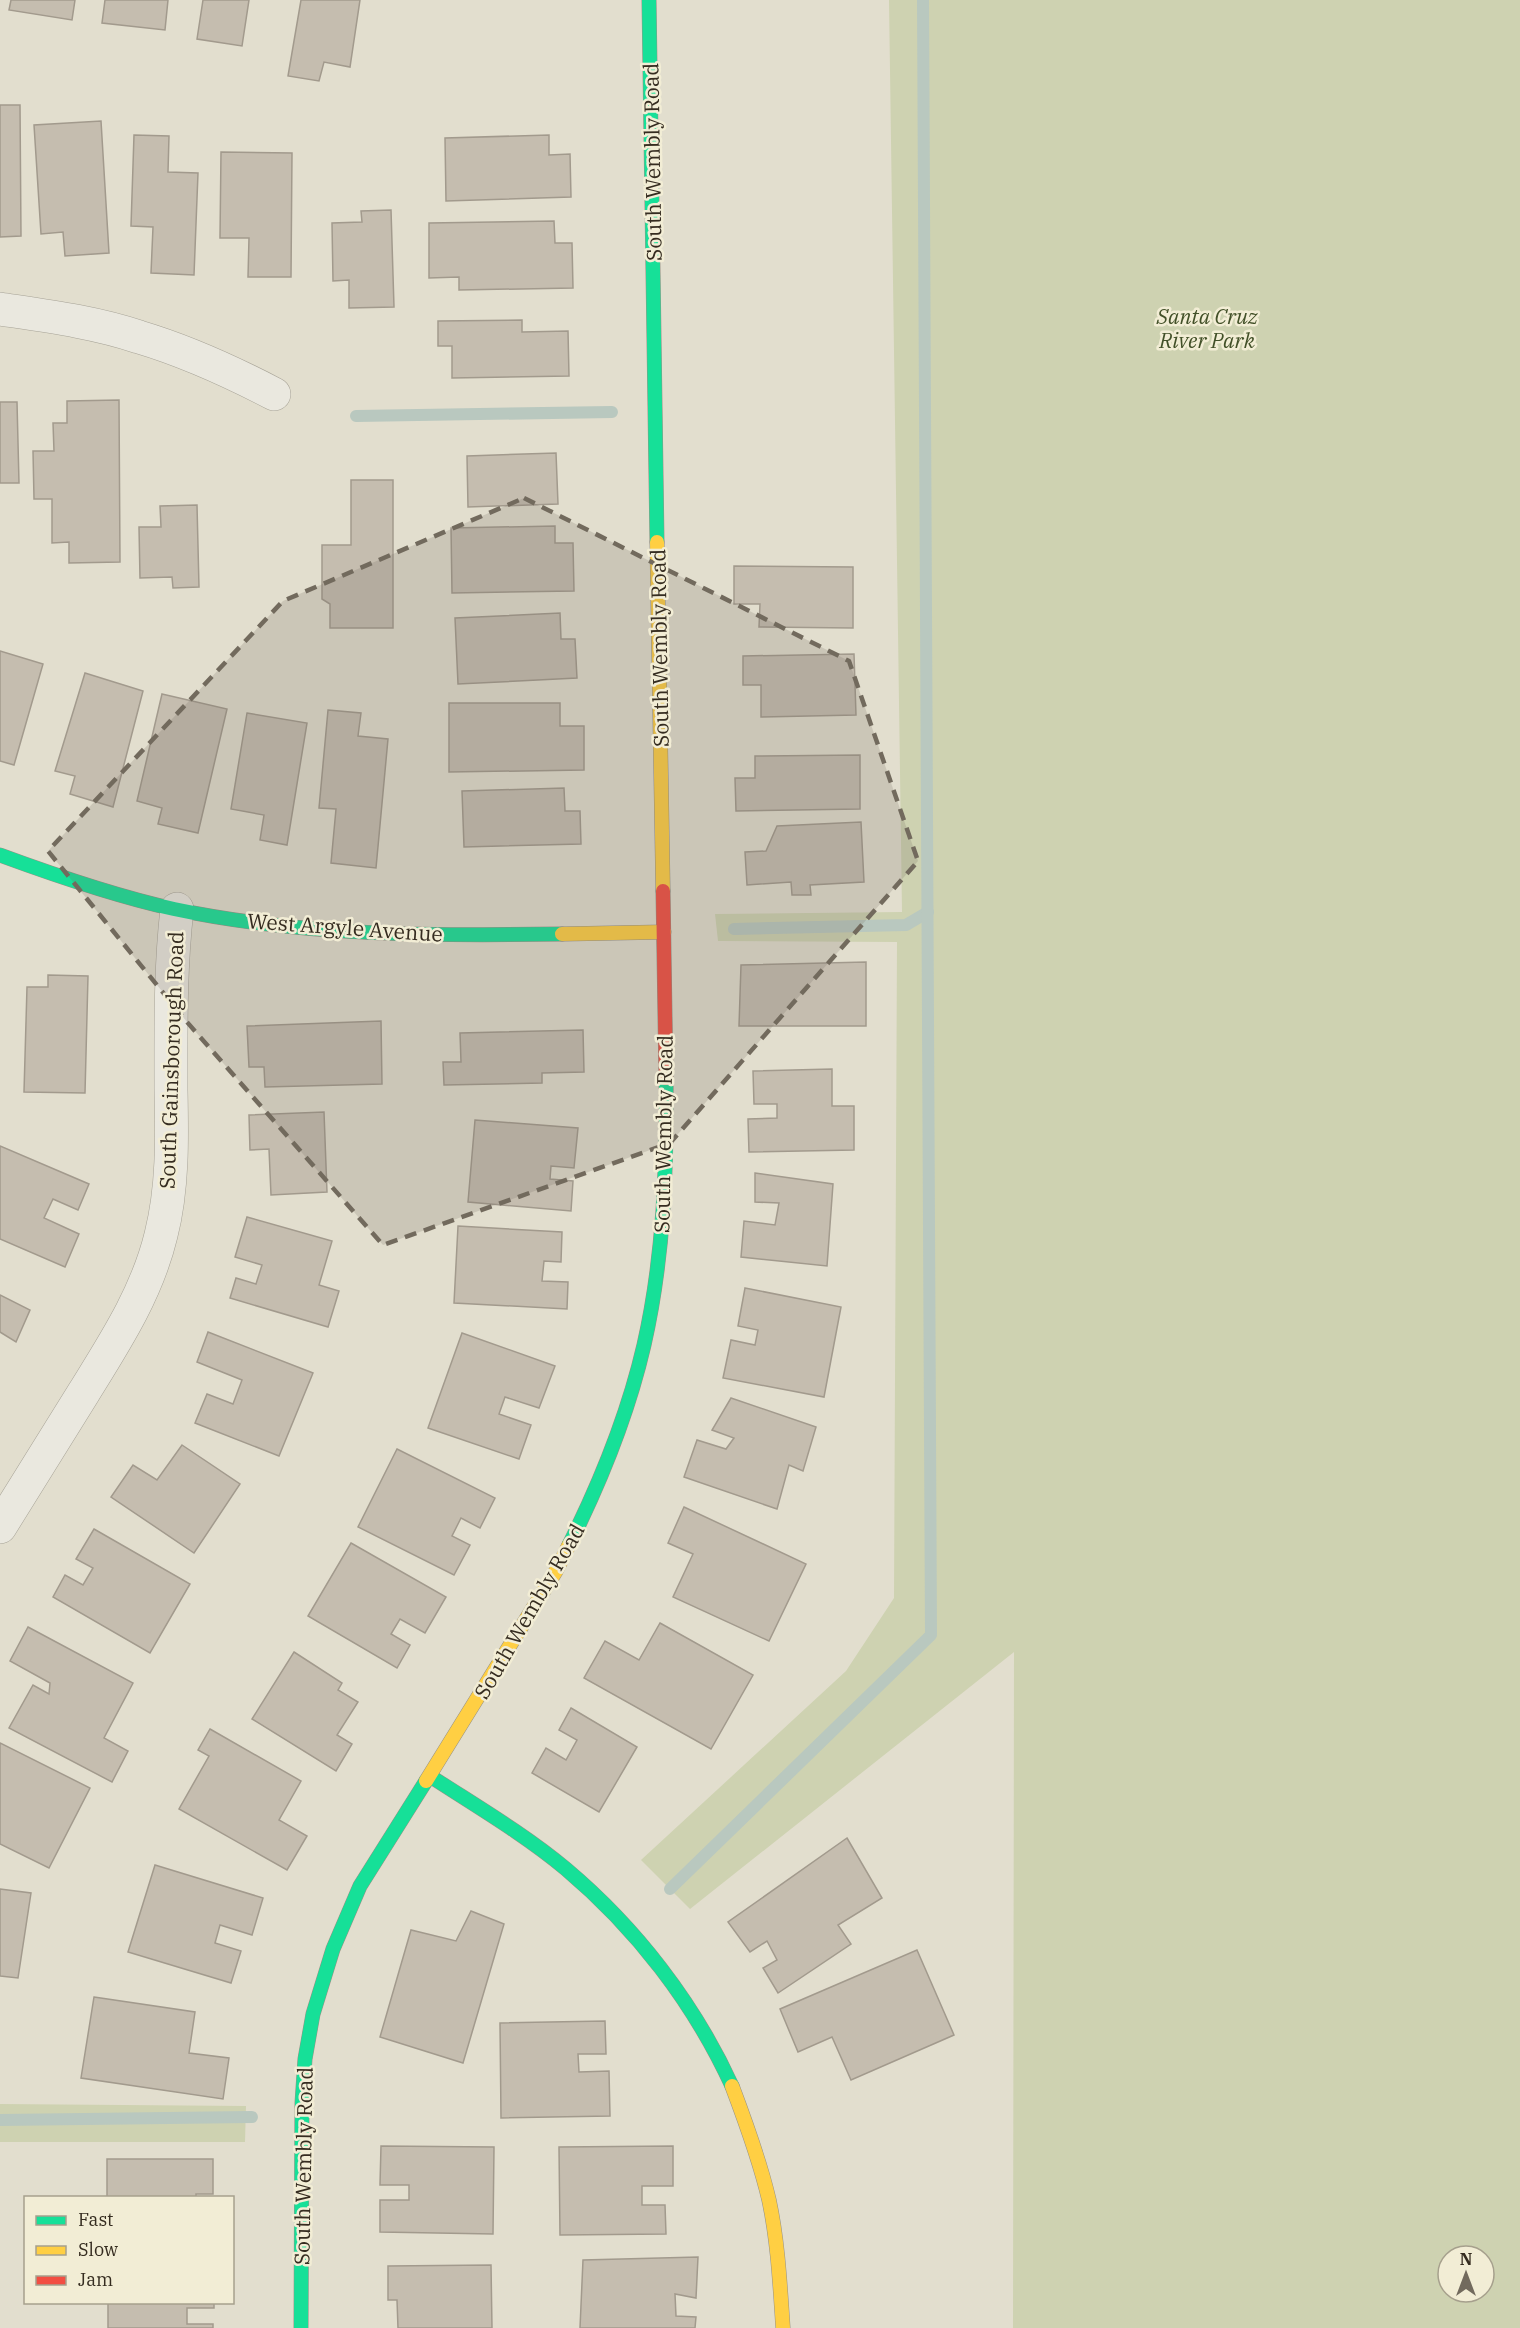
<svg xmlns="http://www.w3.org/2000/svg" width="1520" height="2328" font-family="'IBM Plex Serif',serif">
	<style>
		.green { fill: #ced2b1; fill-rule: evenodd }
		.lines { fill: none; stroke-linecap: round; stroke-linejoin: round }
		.stream { stroke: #b9c8bf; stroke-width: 12 }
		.building { fill: #c5bdaf; stroke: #a29a8d; stroke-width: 1.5 }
		.street-casing { stroke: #a7a397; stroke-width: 34 }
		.fast-casing { stroke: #979286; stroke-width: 15 }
		.slow-casing { stroke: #979286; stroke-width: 15 }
		.jam-casing { stroke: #979286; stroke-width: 15 }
		.street { stroke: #eae8df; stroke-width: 33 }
		.fast { stroke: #16e098; stroke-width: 14 }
		.slow { stroke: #ffcf43; stroke-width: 14 }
		.jam { stroke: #f24e42; stroke-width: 14 }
		.marked { fill: #726a5d; fill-opacity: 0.2; stroke: #726a5d; stroke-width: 4.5; stroke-dasharray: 12 8; stroke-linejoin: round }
		.labels { text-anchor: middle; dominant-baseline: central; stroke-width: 5; stroke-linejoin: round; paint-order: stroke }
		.street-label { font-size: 21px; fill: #352c20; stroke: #f2edd5 }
		.park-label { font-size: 21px; font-style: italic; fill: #425028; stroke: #f2edd5 }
	</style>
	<rect width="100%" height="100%" fill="#e2dece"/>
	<!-- green -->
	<g class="green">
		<path d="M 889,0 L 1520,0 L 1520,2328 L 1013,2328 L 1014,1652 L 690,1909 L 641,1860 L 846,1671 L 894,1598 L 897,942 L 718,941 L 715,914 L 902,912 ZM 1448,2256 L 1484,2256 L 1484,2292 L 1448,2292 Z"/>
		<polygon points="0,2104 246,2106 245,2142 0,2142"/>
	</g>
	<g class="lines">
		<!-- stream -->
		<g class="stream">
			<polyline points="356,416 612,412"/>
			<polyline points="734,929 906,925 928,912"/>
			<polyline points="670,1889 931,1635 923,0"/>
			<polyline points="0,2120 252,2117"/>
		</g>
	</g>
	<!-- building -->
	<g class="building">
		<polygon points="11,0 75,0 72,20 9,10"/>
		<polygon points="105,0 168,0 165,30 102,23"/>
		<polygon points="203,0 249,0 242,46 197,39"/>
		<polygon points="301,0 360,0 350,67 324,62 319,81 288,76"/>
		<polygon points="0,105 20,105 21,236 0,237"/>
		<polygon points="101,121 109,253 65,256 63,232 41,234 34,125"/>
		<polygon points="134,135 169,136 168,172 198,173 194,275 151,273 153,227 131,226"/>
		<polygon points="549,135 549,155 570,154 571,197 446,201 445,138"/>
		<polygon points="221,152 292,153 291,277 248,277 249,238 220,238"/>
		<polygon points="391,210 394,307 349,308 349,280 333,281 332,223 362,222 361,211"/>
		<polygon points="554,221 555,243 572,243 573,288 459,290 459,277 429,278 429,223"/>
		<polygon points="522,320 522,332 568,331 569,376 452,378 452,346 438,346 438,321"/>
		<polygon points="119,400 120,562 69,563 69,542 52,543 52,499 34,499 33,451 54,451 53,423 67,423 67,401"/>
		<polygon points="0,402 17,402 19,483 0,483"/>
		<polygon points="556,453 558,504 468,507 467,456"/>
		<polygon points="351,480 393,480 393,628 330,628 330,604 322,599 322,545 351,545"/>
		<polygon points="197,505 199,587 173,588 172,577 140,578 139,527 161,527 160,506"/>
		<polygon points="555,526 555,543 573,543 574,591 452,593 451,528"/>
		<polygon points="734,566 853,567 853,628 759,627 760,604 734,604"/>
		<polygon points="560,613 561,639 575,639 577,678 458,684 455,618"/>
		<polygon points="0,651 43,664 14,765 0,761"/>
		<polygon points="854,654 856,715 761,717 761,685 743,685 743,656"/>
		<polygon points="85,673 143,691 113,807 70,794 75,776 55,771"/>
		<polygon points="162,694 227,709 198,833 158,824 162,808 137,801"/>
		<polygon points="449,703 560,703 560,726 584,726 584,770 449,772"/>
		<polygon points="328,710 361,713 358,736 388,739 376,868 331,863 336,809 319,808"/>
		<polygon points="247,713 307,723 287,845 260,840 264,815 231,809"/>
		<polygon points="860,755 860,809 736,811 735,778 755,778 755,756"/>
		<polygon points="564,788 565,811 580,811 581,844 464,847 462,791"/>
		<polygon points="861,822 864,882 810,885 811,895 792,895 791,882 747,885 745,852 766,851 777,826"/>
		<polygon points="866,962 866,1026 739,1026 741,965"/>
		<polygon points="48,975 88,976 85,1093 24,1092 27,987 48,987"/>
		<polygon points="381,1021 382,1084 265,1087 264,1067 249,1067 247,1026"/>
		<polygon points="583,1030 584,1072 542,1073 542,1083 444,1085 443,1062 461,1062 460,1033"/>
		<polygon points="832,1069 832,1106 854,1106 854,1150 749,1152 748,1119 777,1118 777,1104 754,1104 753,1071"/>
		<polygon points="324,1112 327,1192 271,1195 269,1149 250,1150 249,1115"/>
		<polygon points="475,1120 578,1128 574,1168 551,1166 550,1179 573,1181 571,1211 468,1202"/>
		<polygon points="0,1146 89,1184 78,1210 53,1199 44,1218 79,1234 65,1267 0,1239"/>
		<polygon points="755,1173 833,1184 827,1266 741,1257 744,1221 775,1225 779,1203 755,1202"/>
		<polygon points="247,1217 332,1241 319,1285 339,1291 328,1327 230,1298 236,1278 256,1284 262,1265 235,1257"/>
		<polygon points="458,1226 562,1232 561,1262 544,1261 542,1281 568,1282 567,1309 454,1303"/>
		<polygon points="745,1288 841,1307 824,1397 723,1378 731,1340 755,1345 758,1330 738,1326"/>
		<polygon points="0,1295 30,1310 16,1342 0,1332"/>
		<polygon points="208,1332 313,1373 279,1456 195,1423 207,1394 233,1404 242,1380 197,1362"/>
		<polygon points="462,1333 555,1366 539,1408 505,1397 499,1414 531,1425 519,1459 428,1428"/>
		<polygon points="731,1398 816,1427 803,1471 789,1465 777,1509 684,1477 697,1440 726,1449 734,1438 712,1430"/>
		<polygon points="182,1445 240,1484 194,1553 111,1497 133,1465 157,1480"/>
		<polygon points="397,1449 495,1498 480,1528 461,1518 452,1536 470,1545 454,1575 358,1527"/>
		<polygon points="684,1507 806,1564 769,1641 673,1597 693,1554 668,1543"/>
		<polygon points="94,1529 190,1584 150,1653 53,1597 65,1575 83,1585 93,1568 76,1559"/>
		<polygon points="351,1543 446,1597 425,1633 400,1619 391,1634 410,1645 397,1668 308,1616"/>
		<polygon points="660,1623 753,1675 711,1749 584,1678 605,1641 639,1660"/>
		<polygon points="28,1627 133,1683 104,1738 128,1751 112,1782 9,1728 33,1685 49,1694 50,1683 10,1661"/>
		<polygon points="294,1652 342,1683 338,1690 358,1702 337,1735 352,1744 336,1771 252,1719"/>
		<polygon points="571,1708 637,1747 599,1812 532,1773 546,1748 566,1760 577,1740 559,1730"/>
		<polygon points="210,1729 301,1781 279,1820 307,1836 287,1870 179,1809 209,1756 198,1750"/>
		<polygon points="0,1743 90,1788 49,1868 0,1844"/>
		<polygon points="847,1838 882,1898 838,1925 851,1944 778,1993 763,1968 777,1960 767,1941 750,1952 728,1922"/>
		<polygon points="155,1865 263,1898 252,1935 220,1925 215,1943 241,1951 231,1983 128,1952"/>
		<polygon points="0,1889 31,1893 18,1978 0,1976"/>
		<polygon points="471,1911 504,1924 463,2063 380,2037 411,1930 456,1941"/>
		<polygon points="917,1950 954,2035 851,2080 832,2037 798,2052 780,2009"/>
		<polygon points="94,1997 195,2012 189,2053 229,2058 223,2099 81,2078"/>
		<polygon points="605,2021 606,2054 578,2054 579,2072 609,2071 610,2116 501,2118 500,2023"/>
		<polygon points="381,2146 494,2147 493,2234 380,2232 380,2200 409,2200 409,2185 380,2185"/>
		<polygon points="673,2146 673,2186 642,2186 642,2205 665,2205 666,2234 560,2235 559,2147"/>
		<polygon points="107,2159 213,2159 213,2194 196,2194 196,2198 107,2198"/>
		<polygon points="698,2257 696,2298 675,2294 676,2316 696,2317 695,2328 580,2328 583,2260"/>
		<polygon points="491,2265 492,2328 398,2328 397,2300 388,2300 388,2266"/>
		<polygon points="108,2302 214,2302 214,2308 187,2308 187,2324 213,2324 213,2328 108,2328"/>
	</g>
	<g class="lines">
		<!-- street casing -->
		<g class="street-casing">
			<g id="street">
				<path d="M 0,309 C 47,316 94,322 139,337 C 186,351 230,371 274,394"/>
				<path d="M 0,1527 C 28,1482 56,1437 84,1392 C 115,1342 147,1293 161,1235 C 173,1188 172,1138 171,1090 C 171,1030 170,970 177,909"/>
			</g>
		</g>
		<!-- fast casing -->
		<g class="fast-casing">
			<g id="fast">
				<polyline points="649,0 657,542"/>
				<path d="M 0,855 C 57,876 115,896 174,909 C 301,936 433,936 562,934"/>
				<path d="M 569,1545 C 601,1481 628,1414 644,1345 C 664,1257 667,1167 666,1078"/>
				<path d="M 430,1776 C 476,1806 524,1834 566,1869 C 636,1928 694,2003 732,2086"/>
				<polyline points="301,2328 302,2103 305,2059 313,2014 333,1949 360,1886 426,1781"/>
			</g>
		</g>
		<!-- slow casing -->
		<g class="slow-casing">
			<g id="slow">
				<polyline points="657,542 663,891"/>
				<polyline points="562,934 664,932"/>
				<polyline points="426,1781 556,1571 569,1545"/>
				<path d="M 732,2086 C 746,2123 760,2161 769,2200 C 778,2242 780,2285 783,2328"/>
			</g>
		</g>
		<!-- jam casing -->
		<g class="jam-casing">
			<polyline id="jam" points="663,891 666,1078"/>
		</g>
		<!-- street -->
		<use href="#street" class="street"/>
		<!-- fast -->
		<use href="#fast" class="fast"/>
		<!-- slow -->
		<use href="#slow" class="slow"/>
		<!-- jam -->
		<use href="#jam" class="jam"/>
	</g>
	<!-- marked area -->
	<path class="marked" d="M 524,498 L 849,661 L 918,861 L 670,1143 L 383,1245 L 187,1022 L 48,851 L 283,601 Z"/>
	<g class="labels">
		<!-- street labels -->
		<g class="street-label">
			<text transform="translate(652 162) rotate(-91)">South Wembly Road</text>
			<text transform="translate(659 648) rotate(-91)">South Wembly Road</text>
			<text transform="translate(345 927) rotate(4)">West Argyle Avenue</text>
			<text transform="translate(171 1060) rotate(-88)">South Gainsborough Road</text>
			<text transform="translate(663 1134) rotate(-89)">South Wembly Road</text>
			<text transform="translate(529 1611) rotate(-60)">South Wembly Road</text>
			<text transform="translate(303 2166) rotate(-89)">South Wembly Road</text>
		</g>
		<!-- park labels -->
		<g class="park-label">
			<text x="1207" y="316">Santa Cruz<tspan x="1207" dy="24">River Park</tspan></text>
		</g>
	</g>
	<!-- legend -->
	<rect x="24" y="2196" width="210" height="108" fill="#f2edd5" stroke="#a6a08d" stroke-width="1.5"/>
	<rect x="36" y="2216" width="30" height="9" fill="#16e098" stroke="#a6a08d" stroke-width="1.5"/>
	<text x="78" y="2226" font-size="18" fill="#352c20">Fast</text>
	<rect x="36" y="2246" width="30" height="9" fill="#ffcf43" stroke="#a6a08d" stroke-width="1.5"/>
	<text x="78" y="2256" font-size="18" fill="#352c20">Slow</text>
	<rect x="36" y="2276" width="30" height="9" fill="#f24e42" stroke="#a6a08d" stroke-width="1.5"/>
	<text x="78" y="2286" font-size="18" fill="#352c20">Jam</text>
	<!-- north arrow -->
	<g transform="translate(1466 2274)"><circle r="28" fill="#f2edd5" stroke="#a6a08d" stroke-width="1.5"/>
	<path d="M0-4.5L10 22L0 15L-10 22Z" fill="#726a5d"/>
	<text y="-9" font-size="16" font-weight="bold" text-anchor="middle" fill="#352c20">N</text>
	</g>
</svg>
